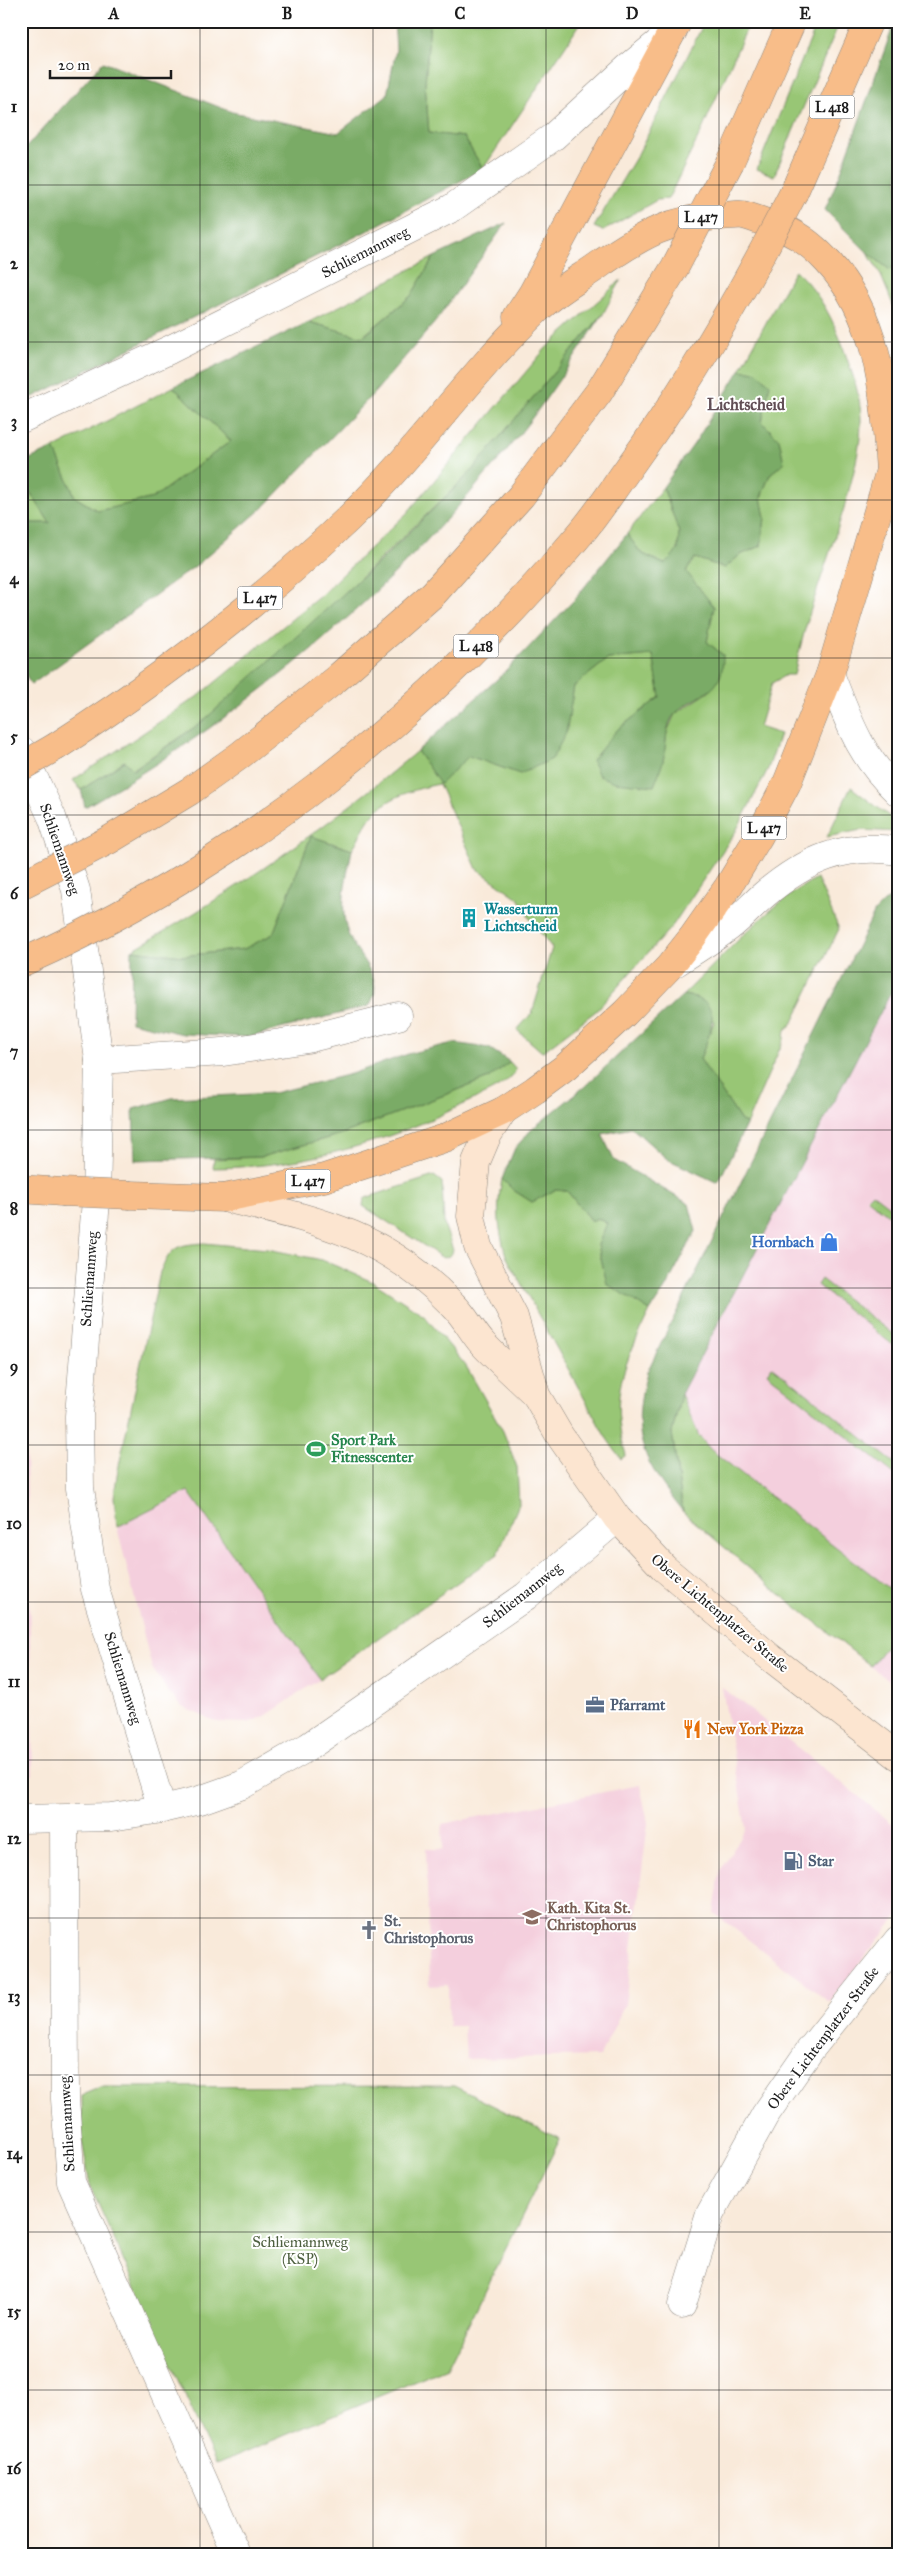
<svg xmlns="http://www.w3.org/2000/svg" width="919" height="2575" font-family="'IM FELL Great Primer',serif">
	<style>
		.built { fill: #f4cfdd }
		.green { fill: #98c675; stroke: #5a7148 }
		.forest { fill: #7aab66; stroke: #4b6441 }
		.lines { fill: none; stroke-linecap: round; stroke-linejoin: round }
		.minor-casing { stroke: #8a837b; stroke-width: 29 }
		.tertiary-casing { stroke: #8a837b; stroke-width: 29 }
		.secondary-casing { stroke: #8a837b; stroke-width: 29 }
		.trunk-casing { stroke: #8a837b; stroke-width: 29 }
		.minor { stroke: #fff; stroke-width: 28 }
		.tertiary { stroke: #fff; stroke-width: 28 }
		.secondary { stroke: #fce5d0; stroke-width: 28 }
		.trunk { stroke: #f8bd89; stroke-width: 28 }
		.trunk-bridge-casing { stroke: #8a837b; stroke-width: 29; stroke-linecap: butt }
		.trunk-bridge { stroke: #f8bd89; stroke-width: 28 }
		.grid { fill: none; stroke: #1c1c1c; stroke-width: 1; stroke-opacity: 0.55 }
		.labels { text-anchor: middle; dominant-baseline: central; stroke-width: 4; stroke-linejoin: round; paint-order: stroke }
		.shield { fill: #fff; stroke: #606060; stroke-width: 1 }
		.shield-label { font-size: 14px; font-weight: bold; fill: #1c1c1c }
		.street-label { font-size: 15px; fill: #1c1c1c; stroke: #fff }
		.culture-label { font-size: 15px; font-weight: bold; fill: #0d838f; stroke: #fff; text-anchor: start }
		.shop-label { font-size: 15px; font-weight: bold; fill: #366cbe; stroke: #fff; text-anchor: end }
		.leisure-label { font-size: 15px; font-weight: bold; fill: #27864d; stroke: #fff; text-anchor: start }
		.service-label { font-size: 15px; font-weight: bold; fill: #4e5e75; stroke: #fff; text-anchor: start }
		.food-label { font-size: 15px; font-weight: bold; fill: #c56008; stroke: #fff; text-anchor: start }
		.education-label { font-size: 15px; font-weight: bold; fill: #785e54; stroke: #fff; text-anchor: start }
		.worship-label { font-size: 15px; font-weight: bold; fill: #5b616d; stroke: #fff; text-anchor: start }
		.park-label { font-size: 15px; fill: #4e6040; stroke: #fff }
		.neighbourhood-label { font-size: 16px; font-weight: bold; fill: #614e55; stroke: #fff }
		.neatline { fill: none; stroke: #1c1c1c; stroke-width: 2 }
		.grid-label { font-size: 16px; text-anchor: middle; font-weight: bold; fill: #1c1c1c }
	</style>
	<rect width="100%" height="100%" fill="#fff"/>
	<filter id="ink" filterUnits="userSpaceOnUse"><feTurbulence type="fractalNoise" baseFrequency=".02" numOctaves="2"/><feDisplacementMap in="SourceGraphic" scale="10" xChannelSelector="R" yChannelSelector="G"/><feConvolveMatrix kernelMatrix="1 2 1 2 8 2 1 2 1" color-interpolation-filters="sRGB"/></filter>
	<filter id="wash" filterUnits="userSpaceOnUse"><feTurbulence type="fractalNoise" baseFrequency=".0096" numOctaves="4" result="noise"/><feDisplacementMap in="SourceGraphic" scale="20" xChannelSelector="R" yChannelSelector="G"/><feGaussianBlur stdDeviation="1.12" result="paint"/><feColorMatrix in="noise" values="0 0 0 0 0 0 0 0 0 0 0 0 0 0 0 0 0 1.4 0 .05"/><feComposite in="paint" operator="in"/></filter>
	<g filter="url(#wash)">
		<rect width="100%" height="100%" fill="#f9eada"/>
		<!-- built -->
		<g class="built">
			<polygon points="898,979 898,1688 771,1587 683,1512 672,1433 681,1394"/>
			<polygon points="21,1230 33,1775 21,1775"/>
			<polygon points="188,1491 320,1679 264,1717 247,1723 217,1722 182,1707 167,1690 152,1668 117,1527"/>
			<polygon points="722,1687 898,1828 898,1915 829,2002 714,1913 720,1871 746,1829"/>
			<polygon points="640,1785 648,1823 625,2004 600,2056 466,2059 464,2026 449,2026 448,1985 430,1986 426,1849 443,1849 442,1824"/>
		</g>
		<!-- green -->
		<g class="green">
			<polygon points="430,21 582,21 483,169 464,137 429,133 425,83"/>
			<polygon points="705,21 750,21 702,130 668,199 657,200 603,231 594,227 638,154"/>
			<polygon points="818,21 840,21 774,176 757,169"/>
			<polygon points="867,252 890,270 898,263 898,317 880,273"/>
			<polygon points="434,257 411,296 362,337 309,322"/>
			<path d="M 795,270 C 819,292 834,320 844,350 C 852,373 861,395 861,420 C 861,450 852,479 844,508 C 827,564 805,618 794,675 L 786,675 L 772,683 L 759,727 L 780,734 L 768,769 L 736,831 L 673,925 L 596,1011 L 542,1052 L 517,1030 L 532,1013 L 552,948 L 530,919 L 518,898 L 477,869 L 439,784 C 415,789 386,797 370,818 C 363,828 358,840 352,850 L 311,836 L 273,934 L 244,949 L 183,956 L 132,950 C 234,892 328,827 417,751 L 440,783 L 469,756 L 520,774 L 566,733 L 574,686 L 608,659 L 653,655 L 660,697 L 617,730 L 663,761 L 667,732 L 675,714 L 709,692 L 723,655 L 707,642 L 714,607 L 686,572 L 695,558 L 725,568 L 740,555 L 761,546 L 765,518 L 761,498 L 770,474 L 784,463 L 779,439 L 762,422 L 765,405 L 757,372 L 740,370 Z"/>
			<polygon points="621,280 603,314 468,475 311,625 202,722 132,770 124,761 81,790 73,780 201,694 320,596 407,513 546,348"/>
			<polygon points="173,387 231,441 153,498 98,511 75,497 54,448"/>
			<polygon points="21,478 50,523 21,523"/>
			<polygon points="663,487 679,532 678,550 664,564 641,553 627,534"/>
			<polygon points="851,787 898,823 898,832 861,830 827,837"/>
			<path d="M 817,878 L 839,929 L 792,1024 L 785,1030 L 784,1039 L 747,1123 L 741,1121 L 700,1059 L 714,1022 L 696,997 L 683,995 C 723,957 768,904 817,878 Z"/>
			<path d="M 510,1062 L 516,1069 C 511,1084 484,1094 470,1101 C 389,1142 305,1167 213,1168 L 214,1159 L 261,1157 L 342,1134 L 489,1078 Z"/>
			<polygon points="434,1176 442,1182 444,1224 453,1250 449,1256 443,1258 363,1206 364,1199 368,1197"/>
			<path d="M 502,1179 L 513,1190 L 532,1202 L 555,1190 L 567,1191 L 591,1221 L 598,1218 L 607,1224 L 598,1245 L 607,1283 L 650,1311 C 624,1365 608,1395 626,1455 L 621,1459 L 605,1436 L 506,1256 C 498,1226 496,1210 502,1179 Z"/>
			<polygon points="872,1193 898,1213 898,1223 867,1198"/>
			<path d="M 204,1243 L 267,1249 L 322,1260 L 373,1282 L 424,1315 L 466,1366 L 503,1431 L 517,1467 L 519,1504 L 498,1554 L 320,1679 L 188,1491 L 117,1527 L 114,1497 L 117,1475 L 160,1272 C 172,1246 176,1245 204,1243 Z"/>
			<polygon points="821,1279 898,1338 898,1349 817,1285"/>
			<polygon points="772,1366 898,1466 898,1477 767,1373"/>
			<polygon points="681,1394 699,1436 711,1450 898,1595 898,1630 871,1666 771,1587 683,1512 672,1433"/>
			<polygon points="454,2086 560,2139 447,2368 216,2464 90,2186 82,2141 82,2095 101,2087"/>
		</g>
		<!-- forest -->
		<g class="forest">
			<polygon points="394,21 430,21 425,83 429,133 464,137 483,169 361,234 21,403 21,153 103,62 232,112 338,133 387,95 396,50"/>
			<polygon points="895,21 898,21 898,263 890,270 867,252 825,210 842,169"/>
			<polygon points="506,223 436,321 375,392 267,504 198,564 31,685 21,665 21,523 50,523 21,478 21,463 54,448 75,497 98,511 153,498 231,441 173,387 309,322 363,337 411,296 434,257"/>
			<path d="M 603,314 C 576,355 549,397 519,435 C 395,589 257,709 85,807 L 81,790 L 125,761 L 133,770 L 202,722 L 383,558 L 468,475 Z"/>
			<path d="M 740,370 L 757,372 L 770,384 L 762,422 L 779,439 L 784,463 L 770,474 L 761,497 L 765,518 L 761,546 L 740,555 L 725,568 L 695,558 L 686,571 L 714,607 L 707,642 L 723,655 C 724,696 700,691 676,713 C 664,724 667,746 663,761 C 661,769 657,778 654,786 L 615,782 L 599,776 L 592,760 L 617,730 L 660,697 L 653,655 L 608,659 L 574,686 L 566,733 L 552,759 L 520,774 L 469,756 L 440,784 L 417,751 L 505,672 L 574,600 L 627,534 L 641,553 L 664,564 L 678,550 L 679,532 L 663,487 L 696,441 Z"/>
			<path d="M 311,836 L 352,850 C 347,876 339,903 347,930 C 355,958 388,977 369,1006 L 249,1037 L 183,1034 L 131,1022 L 132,950 L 183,956 L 244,949 L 273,934 Z"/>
			<path d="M 898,895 L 898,979 L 681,1394 L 672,1433 L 683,1512 C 643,1460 629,1438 647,1372 L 875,911 L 884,902 Z"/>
			<path d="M 683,995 C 728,1001 710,1031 700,1059 L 741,1121 L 747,1123 L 718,1183 L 667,1159 L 632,1128 L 602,1134 L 614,1160 L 689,1204 L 696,1231 L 665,1289 L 650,1311 L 607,1284 L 598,1245 L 607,1223 L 598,1218 L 591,1221 L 567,1191 L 555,1190 L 532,1202 L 513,1190 L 502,1179 L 515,1148 L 532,1129 L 584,1087 Z"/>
			<polygon points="453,1043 489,1048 510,1062 489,1078 342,1134 261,1157 135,1160 133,1109 172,1098 274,1093 351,1074 411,1053"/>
		</g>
	</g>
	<g filter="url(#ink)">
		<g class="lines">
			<!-- minor casing -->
			<g class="minor-casing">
				<g id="minor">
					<polyline points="21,419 169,350 452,208 553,137 628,68 673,31"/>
					<polyline points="21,750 52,817 76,890 99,1060 96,1200 79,1416 80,1488 95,1589 162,1809"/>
					<polyline points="99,1060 223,1052 307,1039 398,1016"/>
					<polyline points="21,1819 111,1817 162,1809 200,1800 242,1785 308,1747 526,1596 617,1518"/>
					<polyline points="64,1819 65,2099 71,2182 236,2554"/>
					<polyline points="682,2305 710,2214 765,2115 810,2050 898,1940"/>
				</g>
			</g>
			<!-- tertiary casing -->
			<g class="tertiary-casing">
				<g id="tertiary">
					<path d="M 830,674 C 849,722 859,755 898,792"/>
					<path d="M 675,963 C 693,951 712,940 729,927 C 742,917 753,904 765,894 C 805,860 846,842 898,851"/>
				</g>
			</g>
			<!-- secondary casing -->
			<g class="secondary-casing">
				<g id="secondary">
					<polyline points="503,1111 487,1136 476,1162 471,1216 478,1247 514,1317 536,1395 560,1436 617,1518 664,1568 771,1658 898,1756"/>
					<path d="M 224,1198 C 316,1220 384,1233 453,1305 C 465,1316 472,1332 483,1344 C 499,1361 518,1377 535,1394"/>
				</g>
			</g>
			<!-- trunk casing -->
			<g class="trunk-casing">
				<g id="trunk">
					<polyline points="730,162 792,21"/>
					<polyline points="794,192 869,21"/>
					<polyline points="517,317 532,294 678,21"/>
					<path d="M 57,746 C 162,679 258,604 348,519 C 417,453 470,373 539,308 C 558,290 583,277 603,262 C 642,235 671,219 719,216 C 727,216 736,214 743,215 C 755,218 766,223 778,227 C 797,233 813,246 827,261 C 881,319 884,395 890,470"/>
					<polyline points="21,1189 62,1192"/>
					<polyline points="131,1195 224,1198 324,1178 445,1138 503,1111 535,1090 566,1067 625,1013 669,967 692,938 728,887 759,836 787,783 830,674 890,470 897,454"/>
				</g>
			</g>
			<!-- minor -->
			<use href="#minor" class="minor"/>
			<!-- tertiary -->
			<use href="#tertiary" class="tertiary"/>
			<!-- secondary -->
			<use href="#secondary" class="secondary"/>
			<!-- trunk -->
			<use href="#trunk" class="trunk"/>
			<!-- trunk-bridge casing -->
			<g class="trunk-bridge-casing">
				<g id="trunk-bridge">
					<polyline points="21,767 57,746"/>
					<polyline points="21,885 109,840 190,791 239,756 336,679 433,594 521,496 599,392 675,267 730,162"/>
					<path d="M 21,963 C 237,867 430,714 581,533 C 598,513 612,491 627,470 C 692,380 744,290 794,192"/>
					<polyline points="62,1192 131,1195"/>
				</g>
			</g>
			<!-- trunk-bridge -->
			<use href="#trunk-bridge" class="trunk-bridge"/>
		</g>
	</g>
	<!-- grid -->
	<path class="grid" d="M 200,21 L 200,2554M 373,21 L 373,2554M 546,21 L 546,2554M 719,21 L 719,2554M 21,185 L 898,185M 21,342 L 898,342M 21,500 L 898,500M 21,658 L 898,658M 21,815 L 898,815M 21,972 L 898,972M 21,1130 L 898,1130M 21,1288 L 898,1288M 21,1445 L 898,1445M 21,1602 L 898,1602M 21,1760 L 898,1760M 21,1918 L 898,1918M 21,2075 L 898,2075M 21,2232 L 898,2232M 21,2390 L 898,2390"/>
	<!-- icons -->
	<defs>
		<g id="building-bare" transform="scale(1.5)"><path d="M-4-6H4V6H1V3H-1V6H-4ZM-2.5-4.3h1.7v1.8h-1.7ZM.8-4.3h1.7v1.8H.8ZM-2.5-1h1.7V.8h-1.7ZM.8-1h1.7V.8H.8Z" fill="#0f9aa8" stroke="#fff" stroke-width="2.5" paint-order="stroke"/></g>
		<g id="shop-bare" transform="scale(1.5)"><path d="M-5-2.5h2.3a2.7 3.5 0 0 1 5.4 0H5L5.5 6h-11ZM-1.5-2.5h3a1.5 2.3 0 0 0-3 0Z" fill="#3f7fe0" stroke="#fff" stroke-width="2.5" paint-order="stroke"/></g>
		<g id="stadium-bare" transform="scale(1.5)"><path d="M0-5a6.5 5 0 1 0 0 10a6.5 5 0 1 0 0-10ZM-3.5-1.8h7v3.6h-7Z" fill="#2e9e5b" stroke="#fff" stroke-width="2.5" paint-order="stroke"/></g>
		<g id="office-bare" transform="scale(1.5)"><path d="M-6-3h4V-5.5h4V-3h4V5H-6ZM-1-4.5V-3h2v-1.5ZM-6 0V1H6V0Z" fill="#5c6f8a" stroke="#fff" stroke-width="2.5" paint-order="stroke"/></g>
		<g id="restaurant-bare" transform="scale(1.5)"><path d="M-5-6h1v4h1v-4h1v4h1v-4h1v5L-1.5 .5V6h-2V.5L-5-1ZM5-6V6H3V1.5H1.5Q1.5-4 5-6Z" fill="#e8710a" stroke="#fff" stroke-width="2.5" paint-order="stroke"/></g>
		<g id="fuel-bare" transform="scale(1.5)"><path d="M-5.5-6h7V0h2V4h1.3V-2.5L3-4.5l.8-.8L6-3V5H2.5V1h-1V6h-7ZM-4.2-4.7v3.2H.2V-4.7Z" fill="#5c6f8a" stroke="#fff" stroke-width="2.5" paint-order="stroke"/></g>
		<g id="school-bare" transform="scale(1.5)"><path d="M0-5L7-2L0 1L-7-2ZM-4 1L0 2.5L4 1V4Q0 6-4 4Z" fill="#8d6e63" stroke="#fff" stroke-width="2.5" paint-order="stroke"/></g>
		<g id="church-bare" transform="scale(1.5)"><path d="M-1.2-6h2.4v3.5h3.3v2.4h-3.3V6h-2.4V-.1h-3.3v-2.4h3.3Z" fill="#6b7280" stroke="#fff" stroke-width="2.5" paint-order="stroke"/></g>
	</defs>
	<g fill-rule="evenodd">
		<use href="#building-bare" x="469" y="918"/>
		<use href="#shop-bare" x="829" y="1242"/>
		<use href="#stadium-bare" x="316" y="1449"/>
		<use href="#office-bare" x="595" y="1705"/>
		<use href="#restaurant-bare" x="692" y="1729"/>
		<use href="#fuel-bare" x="793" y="1861"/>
		<use href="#school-bare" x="532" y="1917"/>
		<use href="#church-bare" x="369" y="1930"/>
	</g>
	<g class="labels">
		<!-- shield labels -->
		<g class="shield">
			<rect x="809.5" y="95.5" width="45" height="23" rx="4"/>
			<rect x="678.5" y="205.5" width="45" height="23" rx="4"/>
			<rect x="237.5" y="586.5" width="45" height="23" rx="4"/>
			<rect x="453.5" y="634.5" width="45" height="23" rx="4"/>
			<rect x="741.5" y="816.5" width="45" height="23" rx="4"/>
			<rect x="285.5" y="1169.5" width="45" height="23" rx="4"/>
		</g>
		<g class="shield-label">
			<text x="832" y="107">L 418</text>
			<text x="701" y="217">L 417</text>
			<text x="260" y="598">L 417</text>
			<text x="476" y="646">L 418</text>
			<text x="764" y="828">L 417</text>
			<text x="308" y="1181">L 417</text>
		</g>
		<!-- street labels -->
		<g class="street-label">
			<text transform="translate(365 252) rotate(-27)">Schliemannweg</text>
			<text transform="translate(60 849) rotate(71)">Schliemannweg</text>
			<text transform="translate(89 1279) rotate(-86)">Schliemannweg</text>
			<text transform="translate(522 1595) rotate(-38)">Schliemannweg</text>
			<text transform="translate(720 1613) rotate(40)">Obere Lichtenplatzer Straße</text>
			<text transform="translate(123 1678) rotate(73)">Schliemannweg</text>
			<text transform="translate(823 2038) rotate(-53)">Obere Lichtenplatzer Straße</text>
			<text transform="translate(67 2124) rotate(-93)">Schliemannweg</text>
		</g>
		<!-- culture labels -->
		<g class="culture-label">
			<text x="484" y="909">Wasserturm<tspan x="484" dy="17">Lichtscheid</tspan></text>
		</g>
		<!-- shop labels -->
		<g class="shop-label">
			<text x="814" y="1242">Hornbach</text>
		</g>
		<!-- leisure labels -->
		<g class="leisure-label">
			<text x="331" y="1440">Sport Park<tspan x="331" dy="17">Fitnesscenter</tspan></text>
		</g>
		<!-- service labels -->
		<g class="service-label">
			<text x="610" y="1705">Pfarramt</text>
			<text x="808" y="1861">Star</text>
		</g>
		<!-- food labels -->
		<g class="food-label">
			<text x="707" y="1729">New York Pizza</text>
		</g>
		<!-- education labels -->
		<g class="education-label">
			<text x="547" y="1908">Kath. Kita St.<tspan x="547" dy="17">Christophorus</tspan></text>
		</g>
		<!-- worship labels -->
		<g class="worship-label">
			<text x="384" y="1921">St.<tspan x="384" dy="17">Christophorus</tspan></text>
		</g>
		<!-- park labels -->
		<g class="park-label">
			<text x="300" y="2242">Schliemannweg<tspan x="300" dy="17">(KSP)</tspan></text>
		</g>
		<!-- neighbourhood labels -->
		<g class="neighbourhood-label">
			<text x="746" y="404">Lichtscheid</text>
		</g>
	</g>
	<!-- margin -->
	<rect width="919" height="2575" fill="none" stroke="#fff" stroke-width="55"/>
	<!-- scale -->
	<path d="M50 70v8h121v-8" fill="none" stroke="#1c1c1c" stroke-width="2.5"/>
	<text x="58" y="70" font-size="15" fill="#1c1c1c" stroke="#ffffff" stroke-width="4" paint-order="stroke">20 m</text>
	<rect x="28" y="28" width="864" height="2520" class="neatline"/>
	<g class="grid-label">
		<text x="114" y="19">A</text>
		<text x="287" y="19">B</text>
		<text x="460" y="19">C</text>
		<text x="632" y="19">D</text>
		<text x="805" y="19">E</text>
		<text x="14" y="112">1</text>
		<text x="14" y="269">2</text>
		<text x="14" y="427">3</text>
		<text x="14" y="584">4</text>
		<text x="14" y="742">5</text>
		<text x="14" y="899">6</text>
		<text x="14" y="1057">7</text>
		<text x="14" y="1214">8</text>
		<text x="14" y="1372">9</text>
		<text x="14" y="1529">10</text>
		<text x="14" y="1687">11</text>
		<text x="14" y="1844">12</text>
		<text x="14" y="2002">13</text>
		<text x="14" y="2159">14</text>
		<text x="14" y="2317">15</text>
		<text x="14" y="2474">16</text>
	</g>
</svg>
